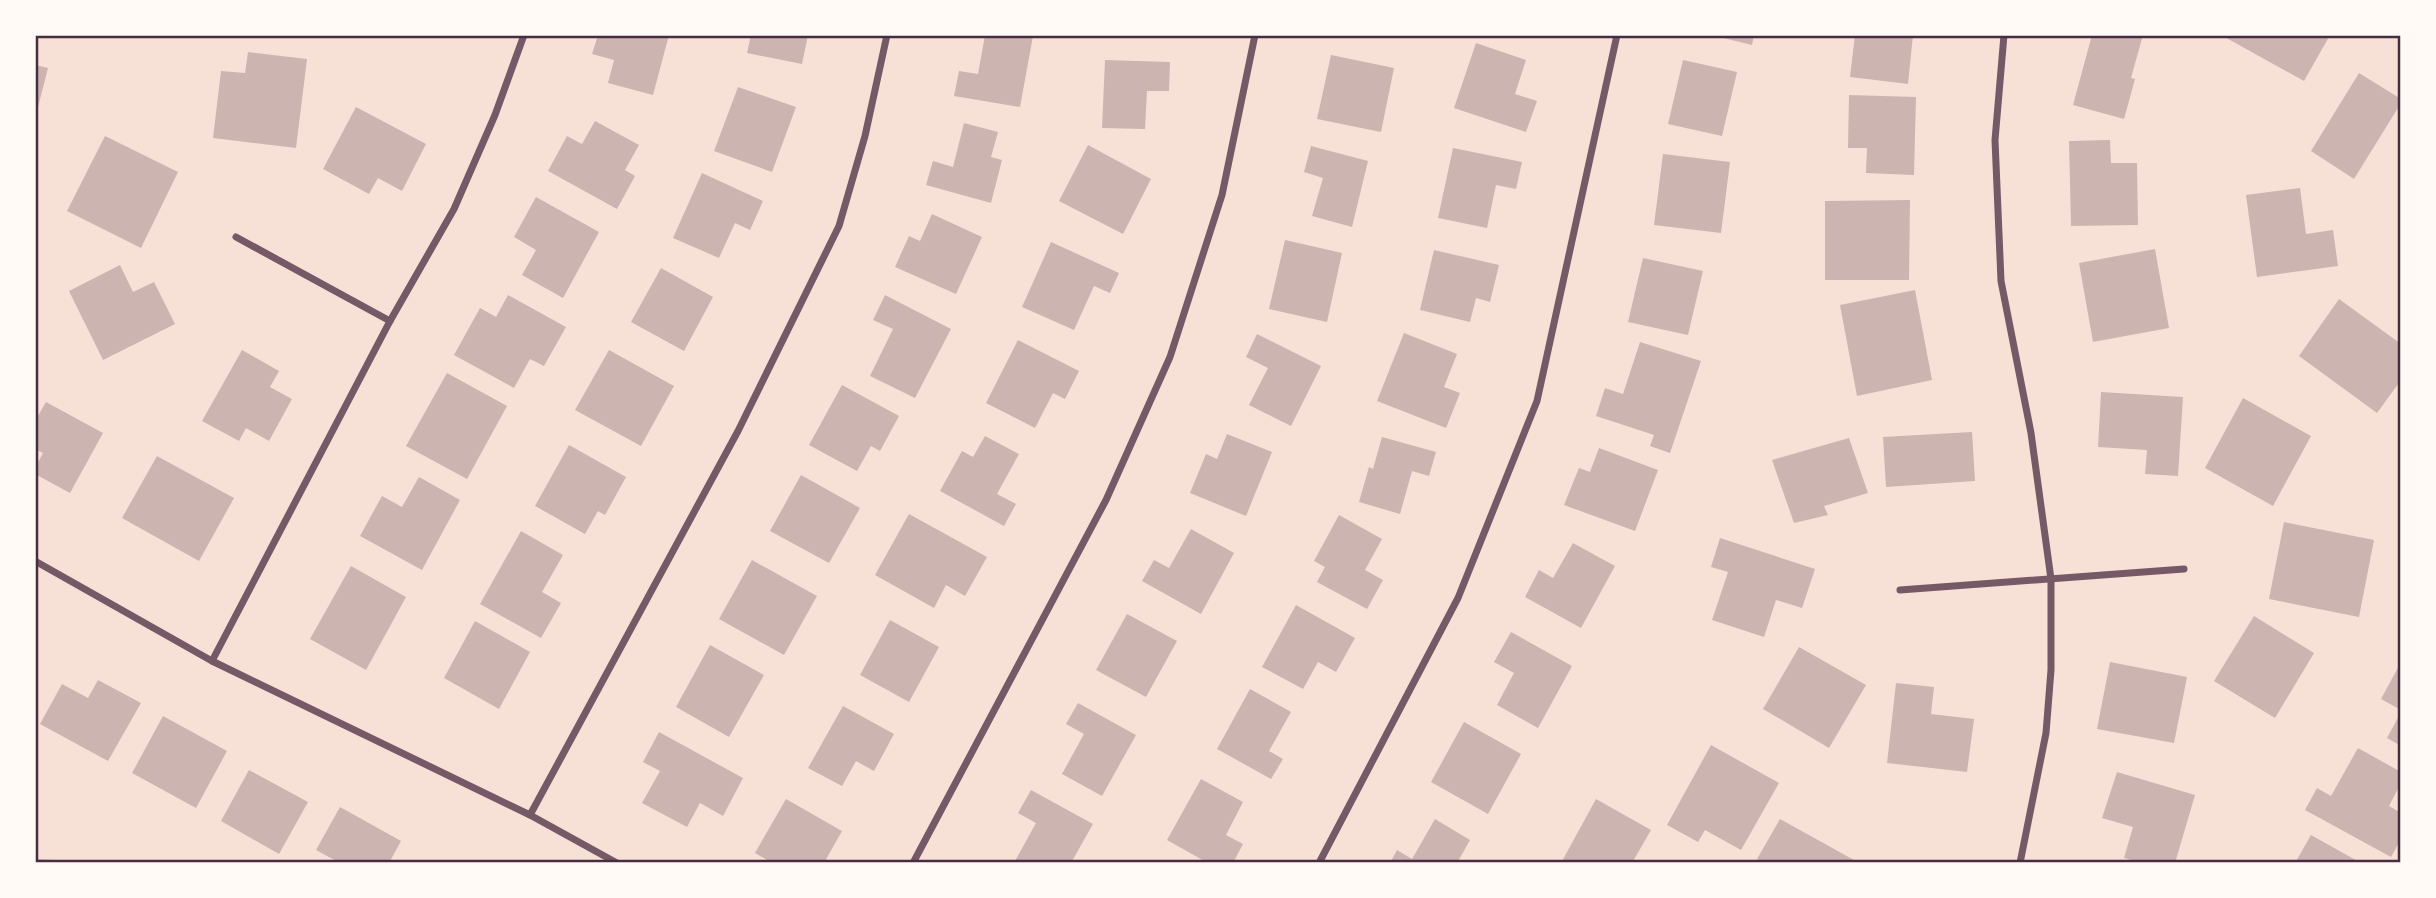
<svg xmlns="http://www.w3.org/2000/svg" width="2436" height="898" font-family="Arial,sans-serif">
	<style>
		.building { fill: #ccb4b1 }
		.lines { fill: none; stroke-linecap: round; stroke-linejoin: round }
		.minor { stroke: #755966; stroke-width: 7 }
		.neatline { fill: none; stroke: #4a2c40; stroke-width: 2.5 }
	</style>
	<rect width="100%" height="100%" fill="#f7e1d7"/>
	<!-- building -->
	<g class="building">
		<polygon points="598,35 669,35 653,95 608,83 614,60 592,54"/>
		<polygon points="751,35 808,35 802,64 747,53"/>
		<polygon points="985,35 1033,36 1020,107 954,96 959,71 978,74"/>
		<polygon points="1711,35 1754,35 1752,45"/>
		<polygon points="1855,35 1913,35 1908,84 1850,77"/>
		<polygon points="2092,35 2143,35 2131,78 2135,79 2124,119 2073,105"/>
		<polygon points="2221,35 2330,35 2304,81"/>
		<polygon points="1476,43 1526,60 1515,94 1537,101 1526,132 1454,108"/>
		<polygon points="248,52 307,59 296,148 213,138 221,71 245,73"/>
		<polygon points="1331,55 1394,68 1381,132 1317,119"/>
		<polygon points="1105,60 1170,62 1169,91 1147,91 1145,129 1102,128"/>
		<polygon points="1683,60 1737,72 1722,136 1668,124"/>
		<polygon points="35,65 48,68 36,115 35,115"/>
		<polygon points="2359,73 2401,99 2401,103 2354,179 2311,151"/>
		<polygon points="738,87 796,107 772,172 714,151"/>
		<polygon points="1849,95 1916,97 1914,175 1866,173 1867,148 1848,148"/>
		<polygon points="356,107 426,144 402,191 378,178 369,194 323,169"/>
		<polygon points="595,121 639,145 625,170 635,176 617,209 548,171 567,136 582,144"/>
		<polygon points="964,123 998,132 991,157 1002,160 991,203 926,185 933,161 953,167"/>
		<polygon points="105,136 178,172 141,248 67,211"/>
		<polygon points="2110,140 2111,163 2137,163 2138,225 2071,226 2069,141"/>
		<polygon points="1088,145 1151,179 1123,234 1059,201"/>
		<polygon points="1311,146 1368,161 1352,227 1312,216 1323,178 1304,172"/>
		<polygon points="1453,148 1522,162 1516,189 1496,185 1487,228 1438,218"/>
		<polygon points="1663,154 1730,162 1721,233 1654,225"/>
		<polygon points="702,173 763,201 750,230 735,223 719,258 673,238"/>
		<polygon points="2300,188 2306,234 2333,230 2338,266 2257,277 2246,195"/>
		<polygon points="536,197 599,232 563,298 522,275 536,250 514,237"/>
		<polygon points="1910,200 1909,280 1825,280 1825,201"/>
		<polygon points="932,214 982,237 956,294 895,267 909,236 920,241"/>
		<polygon points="1285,240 1342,253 1327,322 1269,309"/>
		<polygon points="1051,242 1119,273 1110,293 1094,286 1074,330 1022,307"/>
		<polygon points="2155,249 2169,328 2093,342 2079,263"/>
		<polygon points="1434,250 1499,265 1490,302 1476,298 1470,322 1420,310"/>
		<polygon points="1643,258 1703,271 1688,335 1628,322"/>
		<polygon points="120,265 133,292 154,282 175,324 103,360 69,291"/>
		<polygon points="661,268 713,297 684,351 631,322"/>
		<polygon points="1915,290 1932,380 1857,396 1840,305"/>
		<polygon points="508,295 566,327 544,366 530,359 514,388 454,355 480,308 496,317"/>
		<polygon points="885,295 951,329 915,398 870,376 893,329 873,320"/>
		<polygon points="2339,299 2401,344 2401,380 2377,413 2299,356"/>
		<polygon points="1404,333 1457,354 1444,387 1460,393 1446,428 1377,401"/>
		<polygon points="1257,334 1321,366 1291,426 1249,405 1268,368 1246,357"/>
		<polygon points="1018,340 1079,371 1065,399 1053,393 1035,428 986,403"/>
		<polygon points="1640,342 1701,361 1670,453 1650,446 1654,435 1596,416 1605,388 1623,394"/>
		<polygon points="242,350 279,371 270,387 292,399 269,441 246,428 239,441 202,421"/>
		<polygon points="609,350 674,386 641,446 575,410"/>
		<polygon points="447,373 507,406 467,479 406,446"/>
		<polygon points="842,385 899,416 880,451 871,446 857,471 809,445"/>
		<polygon points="2101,392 2183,397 2178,476 2145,474 2147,450 2098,447"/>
		<polygon points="2243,398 2311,436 2273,506 2205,468"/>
		<polygon points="46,402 103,433 70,493 35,474 35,468 43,453 35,449 35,421"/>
		<polygon points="1972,432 1975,481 1886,487 1883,437"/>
		<polygon points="1227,434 1272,452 1246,516 1190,493 1206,454 1217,459"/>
		<polygon points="985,436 1019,454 997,494 1016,504 1004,526 940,491 962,451 973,457"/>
		<polygon points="1382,437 1436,452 1429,476 1412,471 1400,514 1359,502 1369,467 1373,469"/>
		<polygon points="1849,438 1868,493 1824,506 1828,515 1794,523 1772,460"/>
		<polygon points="569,445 626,477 605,515 598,511 585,534 535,506"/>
		<polygon points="1599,448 1658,470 1635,531 1564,505 1579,468 1590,472"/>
		<polygon points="157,456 234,498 199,561 122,518"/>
		<polygon points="801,475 860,508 829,563 770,531"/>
		<polygon points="419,477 460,500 422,570 360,536 382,496 402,507"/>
		<polygon points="909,514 987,557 965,596 946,585 934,608 875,575"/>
		<polygon points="1339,515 1382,539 1365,570 1383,580 1367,609 1317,582 1325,567 1314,561"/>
		<polygon points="2284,522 2374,540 2359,617 2269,599"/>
		<polygon points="1191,529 1234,553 1201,614 1142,581 1154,560 1169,568"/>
		<polygon points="521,531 563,555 542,592 561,603 541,638 480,604"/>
		<polygon points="1720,538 1815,569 1802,608 1776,600 1764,637 1712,620 1728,572 1711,567"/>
		<polygon points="1573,543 1615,566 1581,628 1525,597 1539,570 1553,578"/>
		<polygon points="752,560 817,596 784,655 719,619"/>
		<polygon points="351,566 406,597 366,670 310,639"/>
		<polygon points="1296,605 1355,638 1336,672 1318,662 1303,689 1262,667"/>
		<polygon points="1127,614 1177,641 1146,697 1096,670"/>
		<polygon points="2254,616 2314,653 2275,718 2214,681"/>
		<polygon points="890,620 939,647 909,702 860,675"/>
		<polygon points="475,621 530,652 499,709 444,678"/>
		<polygon points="1511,632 1572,666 1538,728 1497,705 1514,673 1494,662"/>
		<polygon points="710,645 764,675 729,737 676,707"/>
		<polygon points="1799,647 1866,685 1829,748 1763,709"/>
		<polygon points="2110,662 2187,677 2174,743 2097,729"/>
		<polygon points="2401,662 2401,710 2381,699"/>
		<polygon points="98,680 141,703 108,761 40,724 62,684 88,698"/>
		<polygon points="1896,683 1934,687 1931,714 1974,719 1967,772 1887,763"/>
		<polygon points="1250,689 1291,712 1269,751 1283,759 1271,779 1217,749"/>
		<polygon points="1078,703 1136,735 1102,796 1062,774 1084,734 1066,724"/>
		<polygon points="843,706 894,734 874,771 856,761 842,786 808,768"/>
		<polygon points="2401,712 2401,746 2387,738"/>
		<polygon points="163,716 227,751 196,808 132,773"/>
		<polygon points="1464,722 1521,754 1488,814 1431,782"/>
		<polygon points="659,732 743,778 723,816 700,803 687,827 642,803 660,771 643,762"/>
		<polygon points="1711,745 1779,783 1741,850 1705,830 1698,842 1667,825"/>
		<polygon points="2358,748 2401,772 2401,783 2389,806 2401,813 2401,839 2391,857 2305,810 2317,788 2331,796"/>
		<polygon points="249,770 308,802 279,854 221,821"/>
		<polygon points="2117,772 2195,795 2175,863 2142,863 2124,858 2133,827 2102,818"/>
		<polygon points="1201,779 1243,802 1226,835 1243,844 1233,863 1208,863 1167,840"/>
		<polygon points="1031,790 1093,824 1071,863 1015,861 1036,823 1018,813"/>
		<polygon points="786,799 842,831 824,863 772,863 755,853"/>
		<polygon points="1596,799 1651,830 1632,863 1561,863"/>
		<polygon points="340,807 401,841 389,863 340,863 316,850"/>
		<polygon points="1435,819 1470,840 1457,863 1390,863 1397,850 1412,859"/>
		<polygon points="1780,819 1854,860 1853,863 1764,863 1757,859"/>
		<polygon points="2311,835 2361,863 2295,863"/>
		<polygon points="35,859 78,861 78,863 35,863"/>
	</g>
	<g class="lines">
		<!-- minor -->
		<g class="minor">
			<polyline points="2004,35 1995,140 2001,281 2031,433 2051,579 2051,670 2046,733 2020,863"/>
			<polyline points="236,237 390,321"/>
			<polyline points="35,561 212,661 530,815 617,863"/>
			<polyline points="1900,590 2184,569"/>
			<polyline points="212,661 390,321 454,209 495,115 524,35"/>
			<polyline points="530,815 738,431 839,226 865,136 887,35"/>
			<polyline points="913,863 1106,500 1170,357 1222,195 1255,35"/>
			<polyline points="1319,863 1458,598 1537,401 1617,35"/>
		</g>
	</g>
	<!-- border -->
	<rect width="2436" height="898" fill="none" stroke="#fffaf5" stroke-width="74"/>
	<rect x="37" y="37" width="2362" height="824" class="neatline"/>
</svg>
